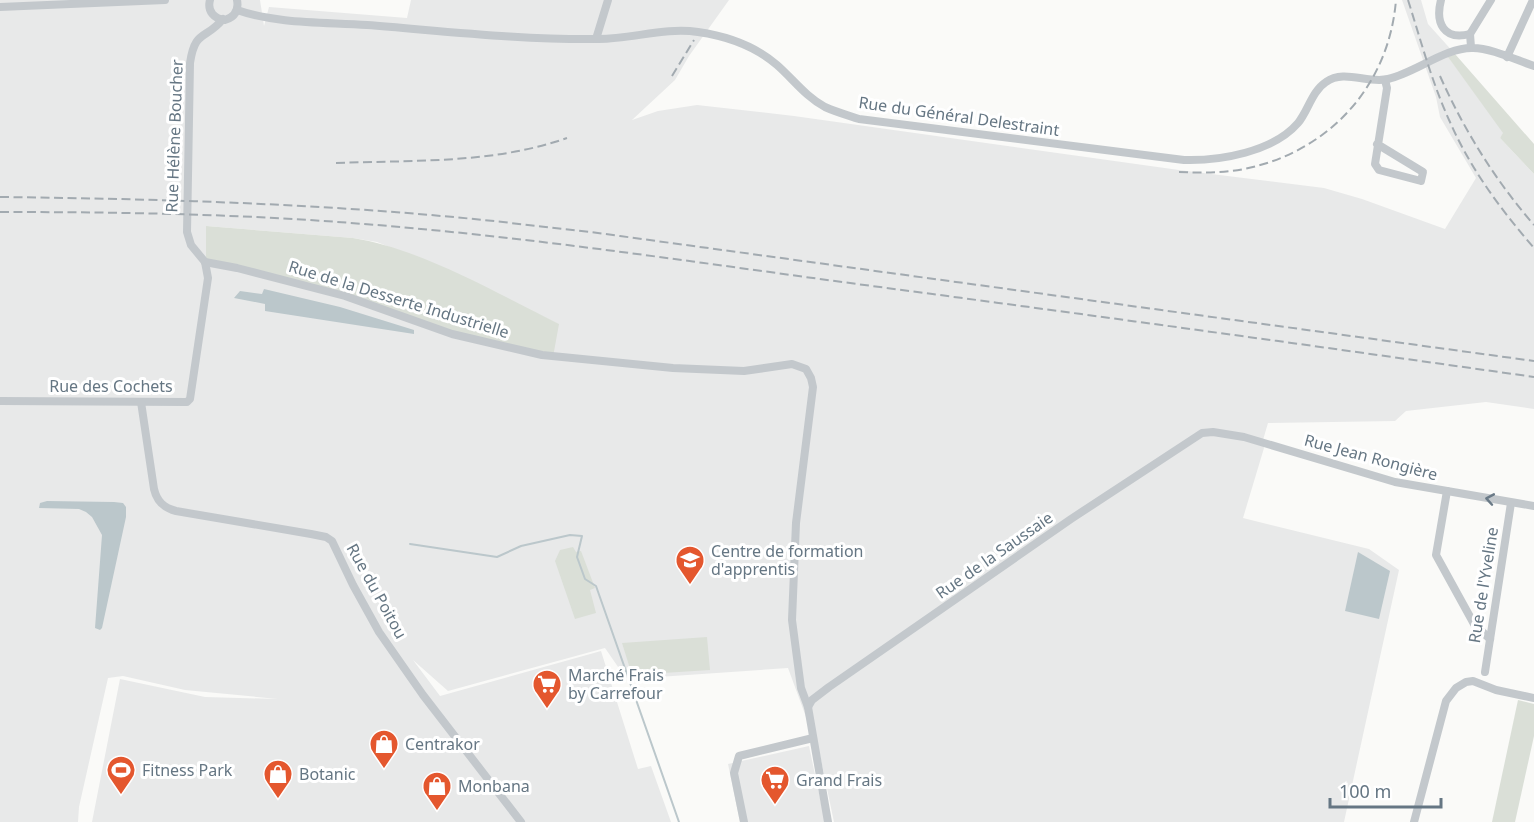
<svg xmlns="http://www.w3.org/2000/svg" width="1534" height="822" font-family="'Noto Sans',sans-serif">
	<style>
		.built { fill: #e8e9e9; fill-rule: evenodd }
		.green { fill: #dadfd7 }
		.water { fill: #bbc7cb }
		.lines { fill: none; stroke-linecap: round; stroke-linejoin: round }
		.stream { stroke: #bbc7cb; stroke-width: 2 }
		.minor { stroke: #c3c8cc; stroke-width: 8 }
		.rail { stroke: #a2aab0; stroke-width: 2; stroke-dasharray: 9 4.5; stroke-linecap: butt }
		.oneway { stroke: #6a7a87 }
		.labels { text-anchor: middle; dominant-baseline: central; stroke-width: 6; stroke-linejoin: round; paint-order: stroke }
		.street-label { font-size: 16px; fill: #657683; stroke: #fff }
		.poi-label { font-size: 16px; fill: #657683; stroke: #fff; text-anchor: start }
	</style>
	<rect width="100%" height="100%" fill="#fafaf8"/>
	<!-- built -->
	<g class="built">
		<path d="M 0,0 L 260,0 L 264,26 L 269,7 L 407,18 L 411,0 L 729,0 L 689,56 L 675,80 L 632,120 L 658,111 L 697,105 L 794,116 L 1179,170 L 1324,188 L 1362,199 L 1445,229 L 1476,178 L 1440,117 L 1436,97 L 1402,0 L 1421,0 L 1428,24 L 1455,54 L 1449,58 L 1504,133 L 1500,138 L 1534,174 L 1534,409 L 1486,402 L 1406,411 L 1395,421 L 1268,423 L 1263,440 L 1264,448 L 1243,518 L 1369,549 L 1399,570 L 1344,822 L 834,822 L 820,755 L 788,668 L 629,679 L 625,677 L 605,648 L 448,691 L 413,660 L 440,696 L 601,651 L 638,769 L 651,766 L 671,822 L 92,822 L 120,679 L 205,697 L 278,699 L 185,690 L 123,676 L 108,678 L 79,807 L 78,822 L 0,822 ZM 206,226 L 353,238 L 377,242 L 460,276 L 558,324 Z"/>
		<polygon points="809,746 825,822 740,822 728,764"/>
	</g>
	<!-- green -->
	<g class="green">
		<polygon points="1455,54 1534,144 1534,174 1500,138 1503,133 1448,57"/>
		<path d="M 206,226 L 353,238 C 422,249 496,293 559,324 L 553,357 L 473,341 L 344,297 L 206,263 Z"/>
		<polygon points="573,547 576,552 581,551 595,588 590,590 596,613 575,619 555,561 560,550"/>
		<polygon points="707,637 710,670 632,675 622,643"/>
		<polygon points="1518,700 1534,704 1534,736 1515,822 1492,822"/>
	</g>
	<!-- water -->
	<g class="water">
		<polygon points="264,289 340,307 414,330 414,334 265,311 265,304 234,298 240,291 262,294"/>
		<polygon points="47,501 114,502 123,503 126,507 126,517 102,628 100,630 95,628 102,535 92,517 86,512 79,509 39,508 40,503"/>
		<polygon points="1358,552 1390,571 1379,619 1345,611"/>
	</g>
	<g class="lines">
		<!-- stream -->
		<polyline class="stream" points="410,544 497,557 521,546 570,535 582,536 577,557 585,579 596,586 679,822"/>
		<!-- minor -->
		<g class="minor">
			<path d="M 210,0 C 207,11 214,19 225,20 C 235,17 239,10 237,0"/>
			<path d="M 1441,0 C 1435,23 1444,41 1470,34"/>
			<polyline points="0,7 165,0"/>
			<path d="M 237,10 C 277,24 325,22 367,25 C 444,31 522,40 599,39 C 632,39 665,27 698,32 C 726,36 755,46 777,65 C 793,79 806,97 825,107 C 836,112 847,115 859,119 L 1184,160 C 1220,161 1273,152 1298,123 C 1308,111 1312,91 1326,82 C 1344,69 1368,84 1388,79 C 1415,73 1446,47 1473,48 C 1491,48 1516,60 1534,66"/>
			<polyline points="596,39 608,0"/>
			<polyline points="1471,47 1470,34 1491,0"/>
			<polyline points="1507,57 1533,0"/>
			<polyline points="1377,144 1423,172 1421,181 1379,170 1375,164 1387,88 1385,80"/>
			<polyline points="205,262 237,268 345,296 452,334 542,355 673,368 744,371 792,364 806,369 811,378 813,387 796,523 792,620 801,688 808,707 828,822"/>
			<path d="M 0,401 L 187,402 L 190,399 L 208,278 L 205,262 L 191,245 L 187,232 L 190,63 C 195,29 206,40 223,19"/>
			<path d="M 141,402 L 154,489 C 157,502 164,508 176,511 L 311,534 L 326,537 L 332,541 L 353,585 L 379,632 L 423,695 L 521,822"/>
			<polyline points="1447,491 1436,555 1474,624 1490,639"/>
			<polyline points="1485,672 1511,503"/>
			<polyline points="808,707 812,700 829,687 1071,519 1202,433 1213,432 1244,437 1395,482 1534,506"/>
			<polyline points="744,822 734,773 739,756 813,738"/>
			<polyline points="1414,822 1446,701 1456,688 1466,682 1473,681 1496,690 1534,698"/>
		</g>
		<!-- rail -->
		<g class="rail">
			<path d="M 1408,0 C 1421,41 1432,83 1450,122 C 1470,168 1501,210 1534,248"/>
			<polyline points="672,76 694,40"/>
			<path d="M 1440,76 C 1464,130 1495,180 1534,225"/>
			<path d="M 336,163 C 414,160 493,164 567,138"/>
			<path d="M 1179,172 C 1201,173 1223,173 1244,169 C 1329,152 1389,86 1396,0"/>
			<path d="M 0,197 C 168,199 335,204 503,222 C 542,227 580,230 620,236 L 1534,361"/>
			<path d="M 0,212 C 121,212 243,214 364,224 C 530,237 693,262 857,284 C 1083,314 1309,345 1534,377"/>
		</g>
	</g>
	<!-- one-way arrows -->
	<defs><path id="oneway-chevron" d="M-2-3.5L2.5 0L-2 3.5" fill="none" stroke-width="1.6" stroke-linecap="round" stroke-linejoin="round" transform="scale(1.5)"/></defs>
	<use class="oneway" href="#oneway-chevron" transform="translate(1490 499) rotate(-170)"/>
	<!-- icons -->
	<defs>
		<g id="school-pin" transform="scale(1.5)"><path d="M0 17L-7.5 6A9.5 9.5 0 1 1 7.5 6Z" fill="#e4572e" stroke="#fff"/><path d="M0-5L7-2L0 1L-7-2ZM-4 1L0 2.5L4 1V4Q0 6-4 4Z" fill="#fff"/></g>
		<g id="supermarket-pin" transform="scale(1.5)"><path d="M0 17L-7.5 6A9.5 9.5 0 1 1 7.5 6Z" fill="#e4572e" stroke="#fff"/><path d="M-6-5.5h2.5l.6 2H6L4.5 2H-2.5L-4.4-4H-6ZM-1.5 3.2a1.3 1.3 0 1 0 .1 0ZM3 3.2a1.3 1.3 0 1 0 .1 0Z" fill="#fff"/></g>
		<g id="shop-pin" transform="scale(1.5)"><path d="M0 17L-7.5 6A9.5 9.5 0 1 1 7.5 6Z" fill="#e4572e" stroke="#fff"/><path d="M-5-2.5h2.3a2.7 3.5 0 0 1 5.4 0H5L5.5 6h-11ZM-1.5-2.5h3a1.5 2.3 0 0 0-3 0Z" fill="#fff"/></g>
		<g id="stadium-pin" transform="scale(1.5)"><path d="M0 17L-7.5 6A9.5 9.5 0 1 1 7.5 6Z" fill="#e4572e" stroke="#fff"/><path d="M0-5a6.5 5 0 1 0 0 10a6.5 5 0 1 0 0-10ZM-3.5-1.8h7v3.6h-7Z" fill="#fff"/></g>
	</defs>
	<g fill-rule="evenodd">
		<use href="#school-pin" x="690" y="560"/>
		<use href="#supermarket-pin" x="547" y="684"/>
		<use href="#shop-pin" x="384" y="744"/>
		<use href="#stadium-pin" x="121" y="770"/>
		<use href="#shop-pin" x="278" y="774"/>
		<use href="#supermarket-pin" x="775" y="780"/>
		<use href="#shop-pin" x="437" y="786"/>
	</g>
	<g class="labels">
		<!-- street labels -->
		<g class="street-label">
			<text transform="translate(959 116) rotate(8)">Rue du Général Delestraint</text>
			<text transform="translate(174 136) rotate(-88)">Rue Hélène Boucher</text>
			<text transform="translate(399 299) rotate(17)">Rue de la Desserte Industrielle</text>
			<text x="111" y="386">Rue des Cochets</text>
			<text transform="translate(1371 457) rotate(15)">Rue Jean Rongière</text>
			<text transform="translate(994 555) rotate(-35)">Rue de la Saussaie</text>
			<text transform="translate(1483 585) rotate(-81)">Rue de l'Yveline</text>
			<text transform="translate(377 591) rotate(61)">Rue du Poitou</text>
		</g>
		<!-- poi labels -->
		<g class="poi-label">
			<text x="711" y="551">Centre de formation<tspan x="711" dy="18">d'apprentis</tspan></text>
			<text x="568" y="675">Marché Frais<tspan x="568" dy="18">by Carrefour</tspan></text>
			<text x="405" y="744">Centrakor</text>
			<text x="142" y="770">Fitness Park</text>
			<text x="299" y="774">Botanic</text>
			<text x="796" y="780">Grand Frais</text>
			<text x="458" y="786">Monbana</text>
		</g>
	</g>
	<!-- scale -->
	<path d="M1330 798v9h111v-9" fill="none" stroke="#657683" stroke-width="3"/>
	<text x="1339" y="798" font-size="18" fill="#657683" stroke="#ffffff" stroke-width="4.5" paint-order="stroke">100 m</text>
</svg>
